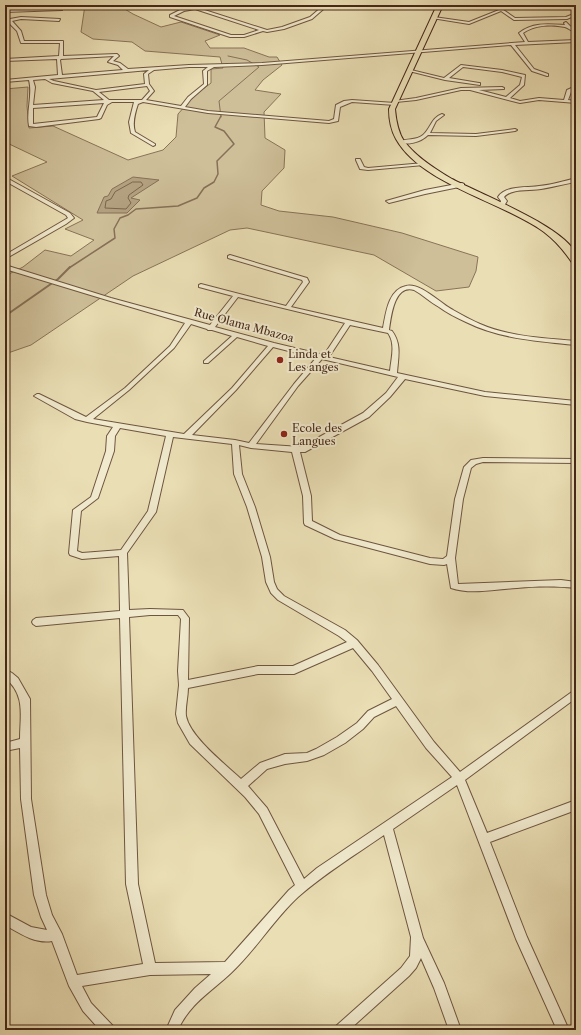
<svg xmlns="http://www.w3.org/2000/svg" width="581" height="1035" font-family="'Libre Caslon Text',serif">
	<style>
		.green { fill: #cebf99; stroke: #897358 }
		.water { fill: #b2a07f; stroke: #867056 }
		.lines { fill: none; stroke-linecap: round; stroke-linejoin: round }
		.shore { stroke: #7b644c; stroke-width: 1 }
		.stream-far2 { stroke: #867056; stroke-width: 1 }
		.stream-far1 { stroke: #867056; stroke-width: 1.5 }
		.stream { stroke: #867056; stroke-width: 2 }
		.street-casing { stroke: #6e553f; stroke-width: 2 }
		.primary-casing { stroke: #442718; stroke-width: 2 }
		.street { fill: #f1eace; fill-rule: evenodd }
		.primary { fill: #eadeb4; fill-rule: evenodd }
		.poi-dot { fill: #8f2418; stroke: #f1eace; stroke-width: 1.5 }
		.labels { text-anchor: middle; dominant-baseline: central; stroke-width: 4; stroke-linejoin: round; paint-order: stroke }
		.street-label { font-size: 11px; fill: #442718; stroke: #f1eace }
		.poi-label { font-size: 11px; fill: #442718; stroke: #f1eace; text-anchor: start }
	</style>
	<rect width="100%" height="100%" fill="#eadeb4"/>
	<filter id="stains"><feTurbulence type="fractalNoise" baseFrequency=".005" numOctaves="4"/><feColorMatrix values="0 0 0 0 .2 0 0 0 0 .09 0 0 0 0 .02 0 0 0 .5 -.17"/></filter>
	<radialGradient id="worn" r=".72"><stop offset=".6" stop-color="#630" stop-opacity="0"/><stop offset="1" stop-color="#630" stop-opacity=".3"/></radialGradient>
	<!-- green -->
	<polygon class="green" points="85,5 118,5 133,14 161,27 181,22 220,35 205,41 210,48 244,48 269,57 277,57 282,65 263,80 255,90 281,94 264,112 265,138 285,150 284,168 262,191 261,205 279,211 333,217 402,233 478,257 476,271 469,287 436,291 374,255 247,228 230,230 133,276 31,345 5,354 5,276 23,267 45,250 71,256 94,240 65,229 83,220 12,176 47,162 5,142 5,89 28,87 27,106 29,128 53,126 128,160 163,150 176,137 178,114 195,95 211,83 211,69 223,68 220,57 145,51 132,42 93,39 81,32"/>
	<!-- water -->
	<polygon class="water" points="133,177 159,180 131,198 140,200 127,213 97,213 104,197 108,196 112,189"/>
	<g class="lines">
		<!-- shore -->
		<polygon class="shore" points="133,182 141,182 143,185 129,195 128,198 131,203 126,209 105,208 106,201 111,199 115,192"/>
		<!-- stream-far2 -->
		<polyline class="stream-far2" points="221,117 219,101 259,67 247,60 228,56"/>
		<!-- stream-far1 -->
		<polyline class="stream-far1" points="69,268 115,238 114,229 120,218 128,215 136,209 178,206 197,198 204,188 214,182 218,174 217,161 234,144 224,131 215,127 221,116"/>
		<!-- stream -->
		<polyline class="stream" points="5,316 58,279 70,267"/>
		<!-- street casing -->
		<g class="street-casing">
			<g id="street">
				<path d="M 183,5 L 189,5 L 267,30 L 282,27 L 310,17 L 324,5 L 328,5 L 312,19 L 284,29 L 267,32 L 263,31 L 244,37 L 230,37 L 170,17 L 170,15 L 182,9 L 191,8 ZM 195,9 L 259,30 L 244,35 L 231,35 L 174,16 L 184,11 Z"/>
				<polygon points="496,5 500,5 502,9 515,18 566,17 576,13 576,15 567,19 514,20 501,11 469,24 432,18 434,17 469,22 499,10"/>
				<polygon points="63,8 62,10 5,12 5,10"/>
				<path d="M 5,16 L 10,19 L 21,17 L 60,19 L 59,21 L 21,19 L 12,21 L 21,31 L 24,41 L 63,41 L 63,56 L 117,54 L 119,56 L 113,61 L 120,63 L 128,69 L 189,65 L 262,63 L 525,42 L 519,33 C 532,22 549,24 565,25 L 564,23 L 566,22 L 570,26 L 576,30 L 576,33 C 572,31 568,28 565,27 C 552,24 534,25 523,33 L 528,42 L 576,40 L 576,42 L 515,45 L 534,69 L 548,74 L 548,76 L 547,76 L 532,71 L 511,45 L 262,65 L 214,67 L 207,71 L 207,85 L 191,99 L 185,107 L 208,111 L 329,121 L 334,119 L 336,105 L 344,101 L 352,100 L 395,103 L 397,104 L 395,105 L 352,102 L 340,107 L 338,121 L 329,123 L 208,113 L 143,102 L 138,104 C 135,113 132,123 135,132 L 155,144 L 155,145 L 153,146 L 131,133 L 129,122 L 134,102 L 112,102 L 107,105 L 101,118 L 99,119 L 36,127 L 29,126 C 26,111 33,95 29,80 L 5,82 L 5,80 L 58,75 L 57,59 L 5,61 L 5,59 L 59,56 L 60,43 L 21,43 L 17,31 L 5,19 ZM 114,56 L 108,62 L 118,65 L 123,70 L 62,75 L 60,60 L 61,59 ZM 189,67 L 208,67 L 203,71 L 204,84 L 188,97 L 181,106 L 146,100 L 154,91 L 149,84 L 148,74 L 154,70 ZM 149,70 L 144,74 L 145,84 L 96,90 L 54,81 L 49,79 ZM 45,79 L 52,83 L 93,91 L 104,100 L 33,105 L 35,87 L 33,80 ZM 147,86 L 150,91 L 142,100 L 109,100 L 99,92 ZM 104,103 L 97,117 L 33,124 L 33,108 Z"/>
				<polygon points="461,65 502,70 525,75 524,85 510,98 520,101 539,98 564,100 567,90 576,86 576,89 571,92 568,100 576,101 576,103 539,100 520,103 470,90 461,90 416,100 396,102 394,101 416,98 461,88 502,87 504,88 504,89 479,90 506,97 520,85 522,77 502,72 463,67 449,78 479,83 480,83 480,85 445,80 409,71 411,70 444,78"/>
				<path d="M 442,114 L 444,115 L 436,121 L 430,133 L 476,134 L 515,129 L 517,130 L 515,131 L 476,136 L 428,135 C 421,142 407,146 399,142 C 406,138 416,141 423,135 C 431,128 431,118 442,114 Z"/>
				<polygon points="356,159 360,159 364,167 368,168 424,163 426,164 424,165 368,170 360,169 356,160"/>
				<polygon points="5,177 70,213 74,218 66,224 5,259 5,255 68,218 66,215 5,181"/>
				<path d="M 576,178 L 576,182 C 564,184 553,187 541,189 C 530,191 512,188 504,197 L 507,201 L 504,206 L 502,207 L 499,205 L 501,201 L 498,197 C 506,185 527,188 539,186 C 552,185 564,181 576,178 Z"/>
				<polygon points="462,183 464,184 464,186 425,194 389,203 386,201 425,190"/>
				<path d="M 230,255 L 307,278 L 309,282 L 291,307 L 383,328 C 386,313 388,290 406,286 C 420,282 441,304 453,310 C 462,315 471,320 480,324 C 510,337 544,338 576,341 L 576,345 C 538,341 500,339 466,322 C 457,318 447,313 439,307 C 430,302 423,295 414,290 C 394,284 391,317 389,330 L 392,331 C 402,344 398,358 397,373 L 485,392 L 576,401 L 576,405 L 485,396 L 405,379 L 390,397 L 369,417 L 305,452 L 300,452 L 311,496 L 312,521 L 340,535 L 430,558 L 443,559 L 447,556 L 455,499 L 464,467 L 471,460 L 483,458 L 576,459 L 576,463 L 483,462 L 476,464 L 471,468 L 463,499 L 455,558 L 458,584 L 561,580 L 576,582 L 576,588 C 556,586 537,586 517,588 C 496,589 471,595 451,588 L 447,564 L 444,565 L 430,564 L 335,539 L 305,525 L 304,523 L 303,496 L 292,452 L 251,448 L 239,445 L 242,474 L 255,507 L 270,557 L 274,582 L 277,589 L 284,596 L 345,630 L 357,640 L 378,665 L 434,742 L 460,772 L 576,689 L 576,698 L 465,780 L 487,833 L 576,800 L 576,810 L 490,842 L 527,937 L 569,1030 L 557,1030 L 516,939 L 457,785 L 393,829 L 423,938 L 444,983 L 461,1030 L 449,1030 L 434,988 L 421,958 L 416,968 L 409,976 L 349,1030 L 334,1030 L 336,1026 L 401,968 L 410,956 L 411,937 L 384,835 C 355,855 324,874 298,897 C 274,919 255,951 231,973 C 212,991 189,1004 178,1030 L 166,1030 L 175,1010 L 195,988 L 211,974 L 150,975 L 82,986 L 91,1003 L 113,1026 L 115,1030 L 100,1030 L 83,1011 L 69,986 L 52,941 C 35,944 19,933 5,925 L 5,913 L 31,927 L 47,930 L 41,917 L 34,895 L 21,799 L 20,748 L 5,751 L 5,743 L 20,739 C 20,715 26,695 5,678 L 5,669 L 12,673 L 18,678 L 30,699 L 31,799 L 46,895 L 52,915 L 62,934 L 77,975 L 143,964 L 126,884 L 120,618 L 36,626 L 33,624 L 32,622 L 33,620 L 36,618 L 120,611 L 119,556 L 82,559 L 70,555 L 69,553 L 73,510 L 91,497 L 106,451 L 107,436 L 113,427 L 87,422 L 75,419 L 34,396 L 37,394 L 39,394 L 86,417 L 125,388 L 170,346 L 185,323 L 107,300 L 5,269 L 5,265 L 111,298 L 210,325 L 233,296 L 199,287 L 199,285 L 201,284 L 286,306 L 303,282 L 302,280 L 228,258 L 228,256 ZM 238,297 L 345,323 L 324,355 L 274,343 L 215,327 ZM 191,324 L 207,329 L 208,330 L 212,330 L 232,336 L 204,361 L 204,363 L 208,363 L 237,337 L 268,346 L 232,388 L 184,434 L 93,419 L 129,390 L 174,348 ZM 350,325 L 388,333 C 396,344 391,359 390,371 L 329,357 ZM 273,347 L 316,358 L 294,384 L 249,443 L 235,440 L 192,435 L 236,390 ZM 322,359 L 398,377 L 386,393 L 363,413 L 301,447 L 256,444 L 298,386 ZM 120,428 L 166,436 L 148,511 L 121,550 L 82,553 L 77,551 L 81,511 L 98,498 L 114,451 L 115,436 ZM 173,437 L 232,444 L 234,474 L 247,507 L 262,557 L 266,582 L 271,593 L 278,600 L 339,636 L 347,642 L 293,666 L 258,666 L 188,680 L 189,618 L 183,610 L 150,609 L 129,610 L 127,553 L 156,512 ZM 150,615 L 178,615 L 181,619 L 178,671 L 179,685 L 176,714 L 178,723 L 190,744 L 245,797 L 259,814 L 295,885 L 289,890 L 225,962 L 155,963 L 138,884 L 129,617 ZM 353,648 L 372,671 L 392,699 L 368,711 L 357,723 L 337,737 L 316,749 L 307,753 L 285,754 L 260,763 L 241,779 C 225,764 190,737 186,716 C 185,707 188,697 188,688 L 258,674 L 294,674 ZM 396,706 L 426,748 L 452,777 L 317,868 L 304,879 L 267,808 L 248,786 L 267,769 L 285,764 L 307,761 L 324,755 L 345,743 L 363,729 L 374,717 Z"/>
			</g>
		</g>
		<!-- primary casing -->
		<g class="primary-casing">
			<path id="primary" d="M 437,5 L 443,5 L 395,109 C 396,120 398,132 404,141 C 416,157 435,169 452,179 C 478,193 568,228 576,255 C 577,258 576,262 576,265 L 573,264 C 565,252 556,241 544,232 C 503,202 421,184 396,139 C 391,130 389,119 389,109 Z"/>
		</g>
		<!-- street -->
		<use href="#street" class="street"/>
		<!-- primary -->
		<use href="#primary" class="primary"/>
	</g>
	<!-- markers -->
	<g class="poi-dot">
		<circle cx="280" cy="360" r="4"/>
		<circle cx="284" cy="434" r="4"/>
	</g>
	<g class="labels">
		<!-- street labels -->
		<g class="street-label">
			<text transform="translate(244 325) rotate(15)">Rue Olama Mbazoa</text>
		</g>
		<!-- poi labels -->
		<g class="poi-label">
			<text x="288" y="354">Linda et<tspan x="288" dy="13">Les anges</tspan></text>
			<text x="292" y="428">Ecole des<tspan x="292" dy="13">Langues</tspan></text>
		</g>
	</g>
	<!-- margin -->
	<rect width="581" height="1035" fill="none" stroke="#eadeb4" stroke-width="20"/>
	<rect x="6" y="6" width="569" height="1023" fill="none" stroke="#442718" stroke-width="2"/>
	<rect x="10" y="10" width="561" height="1015" fill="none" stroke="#442718"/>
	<rect width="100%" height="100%" filter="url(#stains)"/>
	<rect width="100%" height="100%" fill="url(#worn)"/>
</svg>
